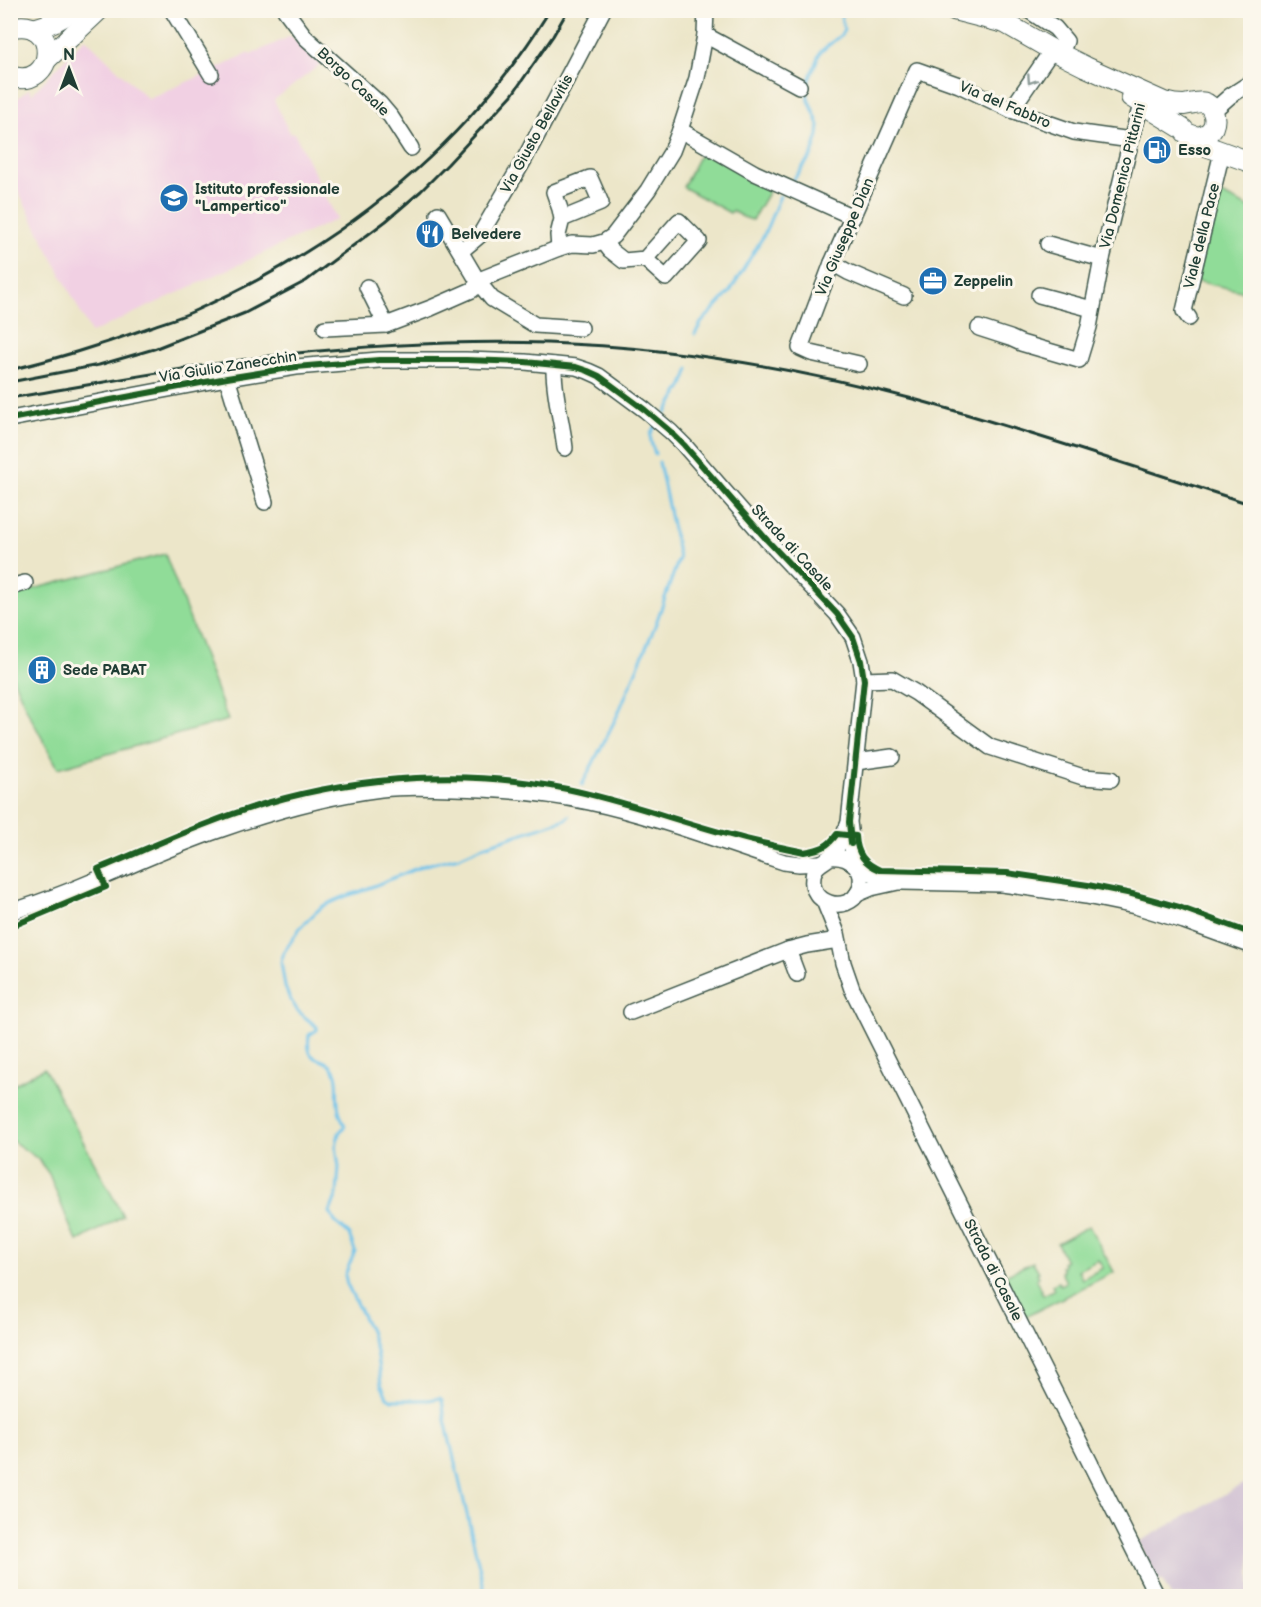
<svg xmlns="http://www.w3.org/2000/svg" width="1261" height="1607" font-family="'Balsamiq Sans',sans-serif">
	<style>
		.built { fill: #f1d0e3 }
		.industrial { fill: #cebed1 }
		.green { fill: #90dc98; stroke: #588c66; stroke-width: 1.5; fill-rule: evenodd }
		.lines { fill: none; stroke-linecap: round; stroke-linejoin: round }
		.stream { stroke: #6dc2ea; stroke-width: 3 }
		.minor-casing { stroke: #3e564a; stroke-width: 18 }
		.major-casing { stroke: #3e564a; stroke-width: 22 }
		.minor { stroke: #fff; stroke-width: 15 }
		.major { stroke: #fff; stroke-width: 20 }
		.rail { stroke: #1f3d34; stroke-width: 3 }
		.cycleway-casing { stroke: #fbf7ec; stroke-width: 10 }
		.cycleway { stroke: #1b5e20; stroke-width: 6 }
		.oneway { stroke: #8f9e9a }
		.labels { text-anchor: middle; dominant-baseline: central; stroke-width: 6; stroke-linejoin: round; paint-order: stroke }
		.street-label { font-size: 15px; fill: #1f3d34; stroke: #fbf7ec }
		.poi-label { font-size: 15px; font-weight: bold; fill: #1f3d34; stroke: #fbf7ec; text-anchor: start }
	</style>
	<rect width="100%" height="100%" fill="#fbf7ec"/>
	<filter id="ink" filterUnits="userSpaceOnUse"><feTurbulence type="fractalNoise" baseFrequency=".0167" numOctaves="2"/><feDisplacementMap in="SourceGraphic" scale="12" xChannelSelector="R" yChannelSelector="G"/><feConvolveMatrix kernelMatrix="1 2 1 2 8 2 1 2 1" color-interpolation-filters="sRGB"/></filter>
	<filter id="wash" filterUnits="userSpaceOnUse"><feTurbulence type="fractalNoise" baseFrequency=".008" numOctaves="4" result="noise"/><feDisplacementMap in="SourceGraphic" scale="24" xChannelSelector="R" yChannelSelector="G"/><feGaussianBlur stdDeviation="1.35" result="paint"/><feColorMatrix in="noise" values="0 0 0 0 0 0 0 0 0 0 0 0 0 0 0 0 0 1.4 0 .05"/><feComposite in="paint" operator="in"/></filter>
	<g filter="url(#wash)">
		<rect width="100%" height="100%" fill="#ece6c9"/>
		<!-- built -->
		<polygon class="built" points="291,36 321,64 274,100 290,134 294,132 337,219 91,333 11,177 10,104 29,89 32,94 85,38 148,99 214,70 249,53 250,55"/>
		<!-- industrial -->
		<polygon class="industrial" points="1250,1480 1250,1596 1171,1596 1162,1580 1158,1581 1139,1542"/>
		<!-- green -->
		<g class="green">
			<polygon points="704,147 772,186 752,220 743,217 732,211 730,213 683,187"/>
			<polygon points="1221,194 1250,208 1250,293 1196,281 1213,206 1219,205"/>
			<polygon points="165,554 228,720 58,768 29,714 11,674 11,595"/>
			<polygon points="44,1068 123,1216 78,1241 74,1236 49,1174 38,1159 11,1140 11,1086"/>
			<path d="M 1089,1226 L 1114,1272 L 1023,1318 L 1004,1278 L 1007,1274 L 1033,1262 L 1039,1272 L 1037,1273 L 1039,1277 L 1036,1279 L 1043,1295 L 1054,1290 L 1052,1285 L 1058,1282 L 1060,1285 L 1066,1282 L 1061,1272 L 1063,1271 L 1061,1267 L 1064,1266 L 1062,1263 L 1066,1261 L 1057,1243 ZM 1098,1260 L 1103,1268 L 1082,1279 L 1078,1270 Z"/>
		</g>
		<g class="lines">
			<!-- stream -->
			<g class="stream">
				<polyline points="792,181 812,155 818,135 819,125 808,98 807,90 809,80 820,52 841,35 844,30 840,10"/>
				<polyline points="695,334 701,323 729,293 764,235 780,196"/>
				<polyline points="666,413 683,385 689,369"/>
				<path d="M 655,454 C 651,442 647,435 656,426"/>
				<polyline points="582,785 617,716 655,626 679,558 659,462"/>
				<path d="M 486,1596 L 445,1420 L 442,1400 L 440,1398 L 429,1400 L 392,1400 L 387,1397 L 381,1384 L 376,1351 L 370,1331 L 347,1284 L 345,1275 L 355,1251 L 350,1237 L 349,1234 L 335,1222 L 330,1212 L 337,1194 L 339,1167 L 336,1146 L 339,1133 L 345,1126 C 342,1119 338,1112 338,1103 C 336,1092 340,1080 334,1070 C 324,1053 305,1068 309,1035 L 317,1030 L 317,1027 L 306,1018 L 297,1010 L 289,997 L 285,987 L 281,962 L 284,952 L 300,928 L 315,913 L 323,906 L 346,896 L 359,892 L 425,865 L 459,857 L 484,846 L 566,819 L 569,816"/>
			</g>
		</g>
	</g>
	<g filter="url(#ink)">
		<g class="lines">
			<!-- minor casing -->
			<g class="minor-casing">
				<g id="minor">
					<polyline points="172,10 211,74"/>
					<polyline points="285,10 306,38 380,104 391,117 411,148"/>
					<polyline points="705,35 799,86"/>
					<polyline points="1011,110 1052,50 1064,46 1066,41 1055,28 1028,10"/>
					<polyline points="1213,111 1230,96 1250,83"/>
					<polyline points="680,130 755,173 853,217"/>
					<polyline points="438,214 479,283 492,299 535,325 581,328"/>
					<polyline points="604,242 610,250 624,261 645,259 679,221 699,241 666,278 645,259"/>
					<polyline points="1048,244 1102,259"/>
					<polyline points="559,248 558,235 562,219 601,203 590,178 554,192 560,209 562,219"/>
					<polyline points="461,251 480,235 524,160 603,10"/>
					<polyline points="832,263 848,272 904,296"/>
					<polyline points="367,287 386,325"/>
					<polyline points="1039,295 1092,309"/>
					<polyline points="1189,318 1184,311 1222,152"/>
					<polyline points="325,328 386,325 431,308 472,290 484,278 559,248 572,244 593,245 604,242 613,236 648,190 659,172 672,151 680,130 697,78 705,35 706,10"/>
					<polyline points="979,328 1010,338 1021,343 1079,360 1089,327 1102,259 1131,140 1144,95"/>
					<polyline points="859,364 811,353 800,348 832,263 917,70 959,85 1011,110 1074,132 1131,140"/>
					<path d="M 554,365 C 553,393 562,420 565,448"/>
					<polyline points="227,378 265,502"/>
					<polyline points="10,419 227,378 296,367 343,363 379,360 466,360 525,362 576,367 588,371 599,376 645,410 671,432 684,445 767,540 837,614 853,637 861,661 864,680 849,822 854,863"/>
					<polyline points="10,587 25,583"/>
					<polyline points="864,680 892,679 916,693 990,747 1083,777 1111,779"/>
					<polyline points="856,762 892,757"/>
					<path d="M 830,857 C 849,855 868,869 859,891 C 847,915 809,904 813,877 C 814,865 822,864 830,857 C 837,851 844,834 848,825"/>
					<polyline points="858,869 901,882 1002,884 1086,896 1135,906 1184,921 1250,945"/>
					<polyline points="857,894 871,888 898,882"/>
					<polyline points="824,901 837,933 843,963 852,989 1157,1596"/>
					<path d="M 10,912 C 83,890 150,853 222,829 C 273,811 326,796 381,789 C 404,786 429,787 453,788 C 499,789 544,792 589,802 C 655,816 720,841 784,862 L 799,864 L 820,863"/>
					<polyline points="788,950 797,974"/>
					<polyline points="631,1012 788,950 807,945 838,940"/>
				</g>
			</g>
			<!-- major casing -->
			<g class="major-casing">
				<g id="major">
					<path d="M 954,10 L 1005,23 L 1052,50 L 1086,67 L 1164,102 C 1171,104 1177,105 1184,105 C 1195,104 1207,96 1213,112 C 1215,117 1215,122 1213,127 C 1210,133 1204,136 1197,137"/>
					<path d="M 10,28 C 61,14 57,92 10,76"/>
					<path d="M 34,29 C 49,25 60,20 73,10"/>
					<polyline points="47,59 99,10"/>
					<polyline points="1131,97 1183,129 1186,133 1197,137 1206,146 1250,162"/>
				</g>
			</g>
			<!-- minor -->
			<use href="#minor" class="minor"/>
			<!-- major -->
			<use href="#major" class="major"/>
			<!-- rail -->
			<g class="rail">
				<path d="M 10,370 C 56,359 101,345 145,329 C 160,323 177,319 192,312 C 341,246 464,150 550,10"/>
				<polyline points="10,382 99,365 154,349 245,313 306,281 386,221 421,191 448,164 512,95 553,36 568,10"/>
				<path d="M 10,398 C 102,383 194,365 287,354 C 373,345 460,340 547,343 C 671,347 797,368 917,400 C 1029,431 1140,469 1250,504"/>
			</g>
			<!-- cycleway casing -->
			<g class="cycleway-casing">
				<g id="cycleway">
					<polyline points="10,419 227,378 296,367 343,363 379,360 466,360 525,362 576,367 588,371 599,376 645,410 671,432 684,445 767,540 837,614 853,637 861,661 864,680 849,822 851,844"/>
					<path d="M 10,927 L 106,887 L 98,869 C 154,846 209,820 267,803 C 364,775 468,769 567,789 C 625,801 680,822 738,837 C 759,843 782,847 804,852 C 820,849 827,848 837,834 L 856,836 C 857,854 864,863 880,870 L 1007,873 L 1088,885 L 1132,894 L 1179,907 L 1250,933"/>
				</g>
			</g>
			<!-- cycleway -->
			<use href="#cycleway" class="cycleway"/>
		</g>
		<!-- one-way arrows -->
		<defs><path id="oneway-chevron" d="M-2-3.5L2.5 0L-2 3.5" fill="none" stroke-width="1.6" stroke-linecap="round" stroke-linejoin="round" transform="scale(1.5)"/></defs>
		<use class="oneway" href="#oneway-chevron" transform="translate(1031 80) rotate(124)"/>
	</g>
	<!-- icons -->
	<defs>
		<g id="fuel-disc" transform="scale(1.5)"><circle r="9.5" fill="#1f6fb2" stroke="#fbf7ec"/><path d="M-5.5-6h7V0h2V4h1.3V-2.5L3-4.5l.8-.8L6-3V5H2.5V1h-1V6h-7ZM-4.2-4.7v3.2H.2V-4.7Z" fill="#fff"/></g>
		<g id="school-disc" transform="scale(1.5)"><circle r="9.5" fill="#1f6fb2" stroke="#fbf7ec"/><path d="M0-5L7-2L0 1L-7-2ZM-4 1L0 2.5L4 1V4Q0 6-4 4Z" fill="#fff"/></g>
		<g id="restaurant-disc" transform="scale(1.5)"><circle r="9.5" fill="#1f6fb2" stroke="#fbf7ec"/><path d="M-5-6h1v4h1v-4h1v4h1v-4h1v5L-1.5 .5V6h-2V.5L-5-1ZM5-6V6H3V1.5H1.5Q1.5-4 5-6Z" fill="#fff"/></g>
		<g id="office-disc" transform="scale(1.5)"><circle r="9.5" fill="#1f6fb2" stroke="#fbf7ec"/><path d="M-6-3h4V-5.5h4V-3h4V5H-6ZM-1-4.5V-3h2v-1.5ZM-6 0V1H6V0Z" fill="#fff"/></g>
		<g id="building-disc" transform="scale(1.5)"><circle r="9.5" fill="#1f6fb2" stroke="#fbf7ec"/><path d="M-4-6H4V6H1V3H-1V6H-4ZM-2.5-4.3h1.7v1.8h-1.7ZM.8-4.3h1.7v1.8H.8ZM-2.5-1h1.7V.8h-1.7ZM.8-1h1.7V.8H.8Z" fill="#fff"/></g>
	</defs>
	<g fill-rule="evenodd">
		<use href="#fuel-disc" x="1157" y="150"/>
		<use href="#school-disc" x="174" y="198"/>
		<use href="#restaurant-disc" x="430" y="234"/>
		<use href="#office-disc" x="933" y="281"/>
		<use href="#building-disc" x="42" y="670"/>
	</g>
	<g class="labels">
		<!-- street labels -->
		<g class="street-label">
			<text transform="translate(353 82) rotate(43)">Borgo Casale</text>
			<text transform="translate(1005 105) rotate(23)">Via del Fabbro</text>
			<text transform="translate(537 134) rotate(-61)">Via Giusto Bellavitis</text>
			<text transform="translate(1123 176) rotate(-76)">Via Domenico Pittarini</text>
			<text transform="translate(1202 236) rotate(-76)">Viale della Pace</text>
			<text transform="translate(845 237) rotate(-67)">Via Giuseppe Dian</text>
			<text transform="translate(228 367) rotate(-9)">Via Giulio Zanecchin</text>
			<text transform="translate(792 548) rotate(47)">Strada di Casale</text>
			<text transform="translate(993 1270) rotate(63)">Strada di Casale</text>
		</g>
		<!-- poi labels -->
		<g class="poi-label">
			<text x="1178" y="150">Esso</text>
			<text x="195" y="189">Istituto professionale<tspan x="195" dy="17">"Lampertico"</tspan></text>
			<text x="451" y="234">Belvedere</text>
			<text x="954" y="281">Zeppelin</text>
			<text x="63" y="670">Sede PABAT</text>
		</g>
	</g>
	<!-- margin -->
	<rect width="1261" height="1607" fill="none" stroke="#fbf7ec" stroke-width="36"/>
	<!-- north arrow -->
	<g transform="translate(69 69)" stroke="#fbf7ec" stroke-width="4.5" paint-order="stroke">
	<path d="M0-4.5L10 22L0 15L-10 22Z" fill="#1f3d34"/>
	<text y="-9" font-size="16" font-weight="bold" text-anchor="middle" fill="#1f3d34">N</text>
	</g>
</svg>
